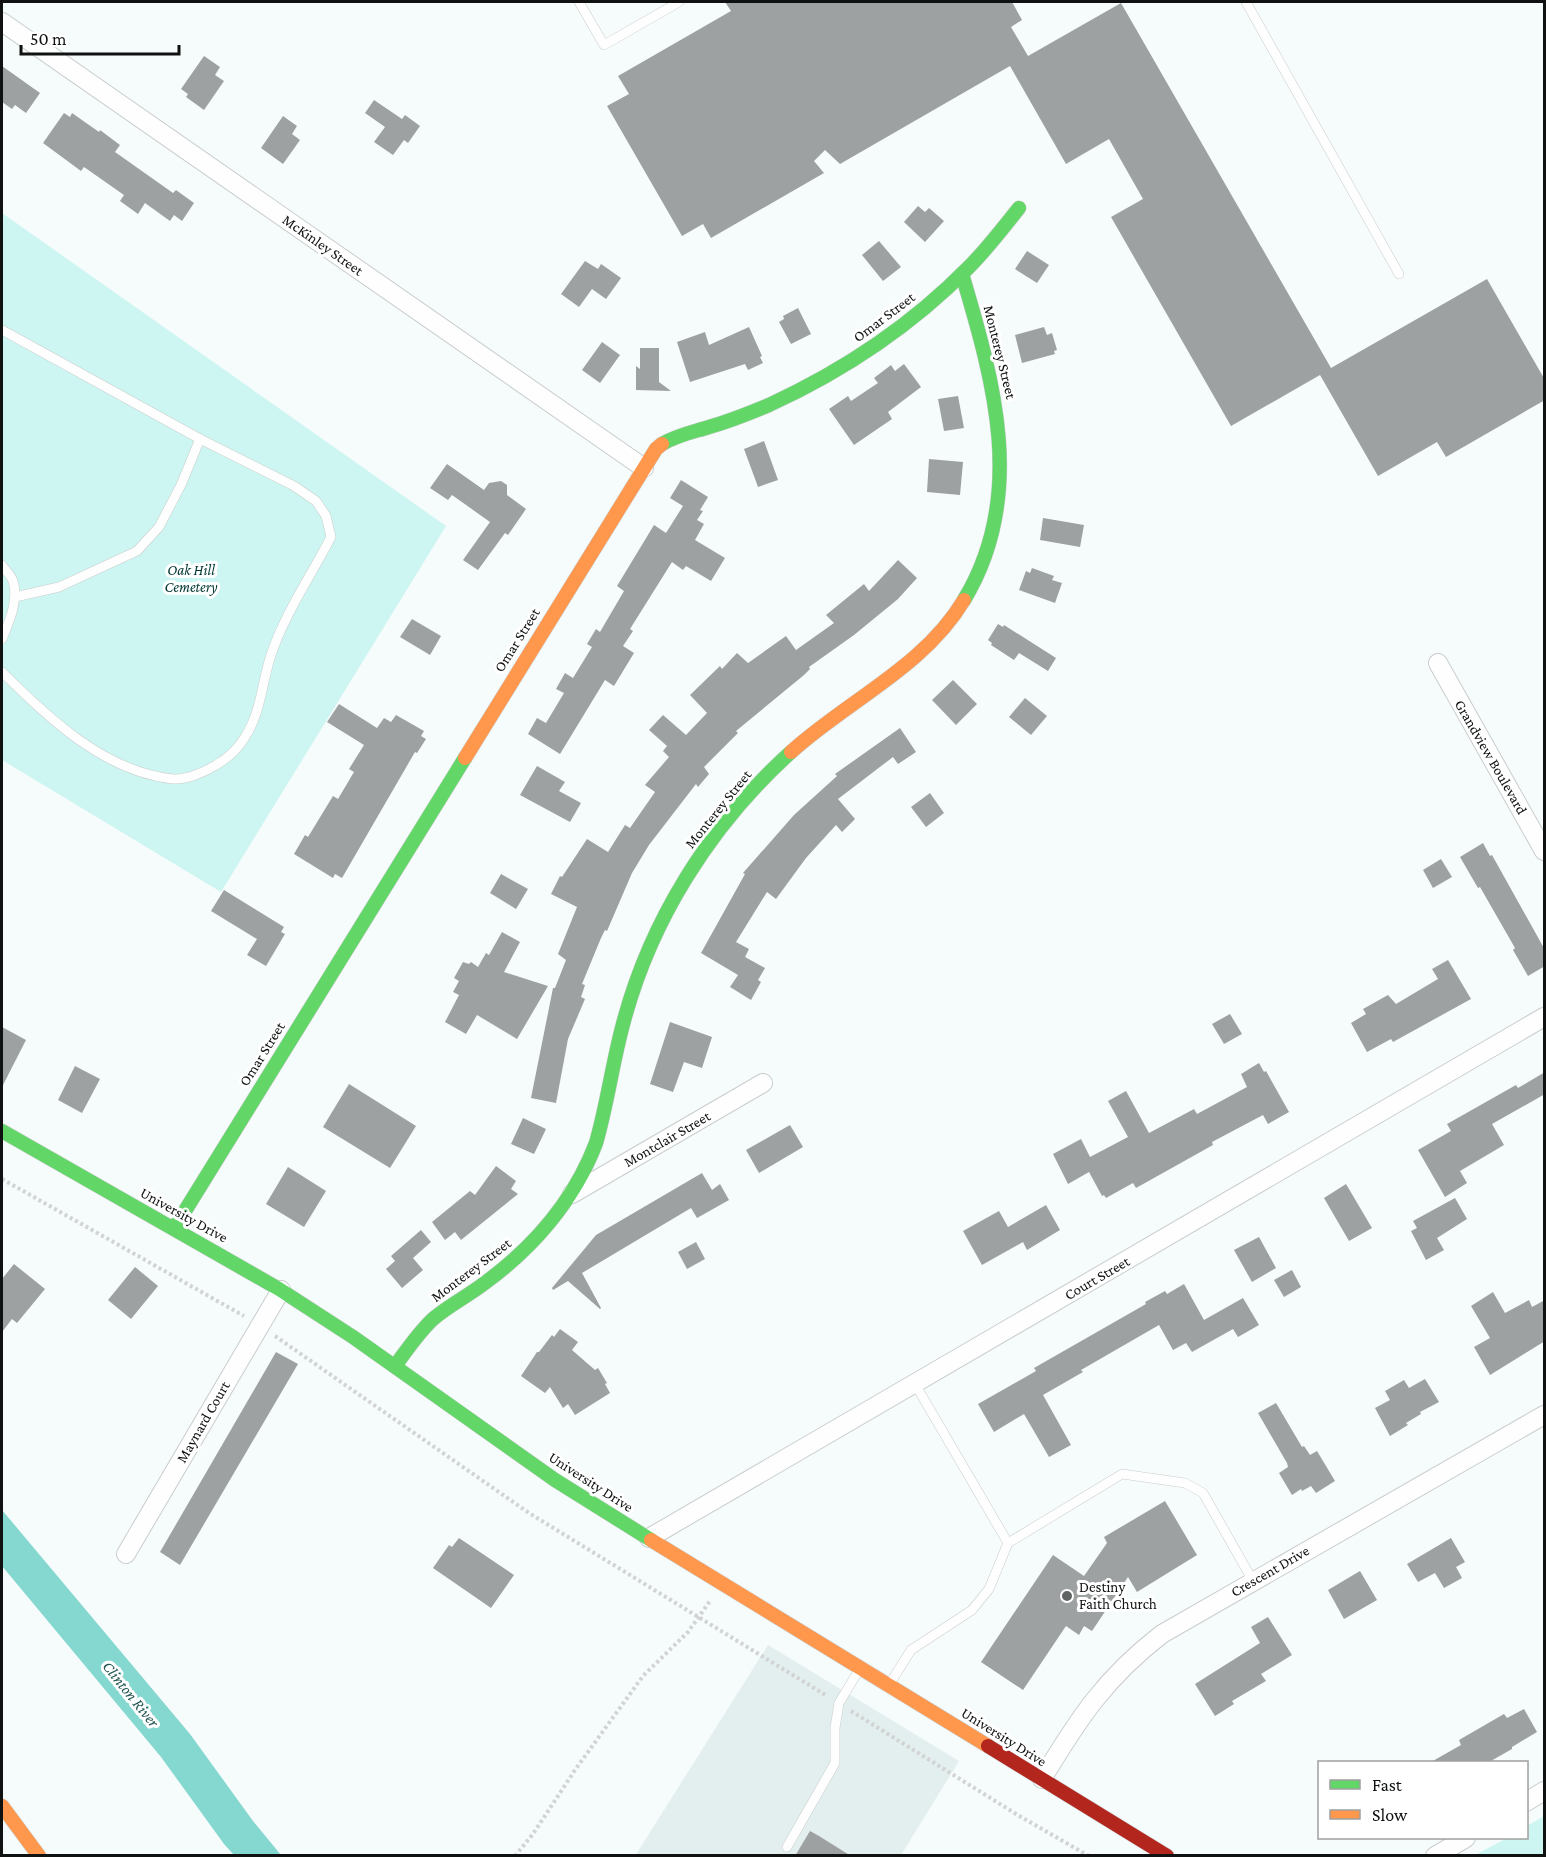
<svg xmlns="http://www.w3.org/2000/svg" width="1546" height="1857" font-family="'Crimson Pro',serif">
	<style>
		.built { fill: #e3efee }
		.green { fill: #cdf6f2 }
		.water { fill: #85d8d0 }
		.building { fill: #9ea1a1 }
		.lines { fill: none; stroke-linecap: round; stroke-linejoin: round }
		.lane-casing { stroke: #c9cdcd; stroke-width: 10 }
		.street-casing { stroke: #c9cdcd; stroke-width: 20 }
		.fast-casing { stroke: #c9cdcd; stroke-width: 15 }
		.slow-casing { stroke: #c9cdcd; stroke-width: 15 }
		.jam-casing { stroke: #c9cdcd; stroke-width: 15 }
		.path { stroke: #d2d3d3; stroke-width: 4; stroke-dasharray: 3 3; stroke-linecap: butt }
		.lane { stroke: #fefefe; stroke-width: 9 }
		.street { stroke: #fefefe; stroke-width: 18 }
		.fast { stroke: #63d668; stroke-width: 14 }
		.slow { stroke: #ff974d; stroke-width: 14 }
		.jam { stroke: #b3261e; stroke-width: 14 }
		.poi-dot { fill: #606463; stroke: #fff; stroke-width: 2 }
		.labels { text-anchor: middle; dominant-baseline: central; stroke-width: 6; stroke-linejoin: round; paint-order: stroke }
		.street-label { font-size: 15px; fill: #0f1211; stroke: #fff }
		.park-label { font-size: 15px; font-style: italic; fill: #003733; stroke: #fff }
		.poi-label { font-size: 15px; fill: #0f1211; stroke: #fff; text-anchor: start }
		.water-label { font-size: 16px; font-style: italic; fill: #245752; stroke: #fff }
	</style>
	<rect width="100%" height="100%" fill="#f6fbfb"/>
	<!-- built -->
	<polygon class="built" points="768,1645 959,1761 901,1855 635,1856"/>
	<!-- green -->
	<g class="green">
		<polygon points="2,213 446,526 221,892 2,760"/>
		<polygon points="1544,1816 1544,1855 1475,1855 1507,1838 1526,1838 1527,1826"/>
	</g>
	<!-- water -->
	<polygon class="water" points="2,1510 190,1734 253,1821 281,1855 234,1855 224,1844 161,1757 2,1566"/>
	<!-- building -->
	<g class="building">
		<polygon points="725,2 1012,2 1022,20 1011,27 1028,56 1121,3 1331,368 1487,279 1545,380 1545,400 1446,457 1437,442 1378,476 1320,375 1231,426 1111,217 1143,199 1109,139 1066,164 1010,66 840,164 825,150 814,161 824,173 711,238 703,224 682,236 607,106 629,94 618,76 731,11"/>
		<polygon points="204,56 220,67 215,75 224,81 204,110 186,97 188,94 181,89"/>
		<polygon points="2,66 40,93 26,113 15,105 12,109 2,102"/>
		<polygon points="374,100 402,119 405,115 420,126 408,143 404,140 393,155 374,142 385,127 365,113"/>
		<polygon points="64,113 70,117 72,113 99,132 100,130 120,145 115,152 173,193 176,190 194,203 182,221 174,215 170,221 145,203 138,214 120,201 124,195 84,167 81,171 43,143"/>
		<polygon points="283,116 297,126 292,134 300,140 283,164 261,148"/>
		<polygon points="918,206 925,212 929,208 944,221 925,242 904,222"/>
		<polygon points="879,241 901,267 883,281 862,255"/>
		<polygon points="1027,251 1049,265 1037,283 1015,269"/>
		<polygon points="585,261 598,269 601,264 621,278 606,299 592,289 579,307 561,294"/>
		<polygon points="798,308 811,334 791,344 779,322 784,319 783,316"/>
		<polygon points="749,327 762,356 760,357 763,363 748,370 745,364 690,382 677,342 705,332 709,345"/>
		<polygon points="1044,327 1047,335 1052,333 1057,350 1054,351 1055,354 1022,363 1015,335"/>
		<polygon points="602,342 620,355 600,383 582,370"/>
		<polygon points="640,348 659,348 659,382 671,391 636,390 636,366 640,369"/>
		<polygon points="904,364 921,387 888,412 892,419 854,445 829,409 848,396 851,401 878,383 874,378 891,365 895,371"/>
		<polygon points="958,396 964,428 944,431 938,399"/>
		<polygon points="764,441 778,480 758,487 744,449"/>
		<polygon points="929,459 963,462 960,495 927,492"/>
		<polygon points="447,464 484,490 489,483 501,481 507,485 507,495 526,509 508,535 505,533 478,570 463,560 490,522 452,495 448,500 430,488"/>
		<polygon points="681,480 708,497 700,510 703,511 697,520 704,524 695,540 725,558 711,581 686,566 683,570 672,562 630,629 633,631 623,646 634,653 614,686 605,680 560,754 528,734 537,718 546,723 564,693 556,689 565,673 573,678 592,647 587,644 596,629 600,632 624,591 617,586 654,525 666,533 683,506 670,498"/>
		<polygon points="1043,518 1084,525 1080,547 1040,540"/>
		<polygon points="898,560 917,578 898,599 854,635 809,667 810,669 804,675 736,731 738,733 704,767 709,774 698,787 696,784 649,845 632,873 607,931 605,930 601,938 582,984 585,985 581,997 585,999 568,1039 556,1103 531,1098 553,988 555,988 566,960 558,954 577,907 551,894 560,876 562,877 587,839 608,852 625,825 630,828 655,792 645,785 669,757 663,751 667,746 649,730 663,715 686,735 707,713 690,695 720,666 722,669 737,653 748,663 786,636 796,650 834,623 826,615 864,584 869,591"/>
		<polygon points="1032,568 1054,576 1052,580 1062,583 1055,603 1019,590 1026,571 1030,573"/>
		<polygon points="412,619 441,636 430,655 400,637"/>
		<polygon points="998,624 1003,627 1004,625 1056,658 1048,671 1019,653 1014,660 991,645 992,643 988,640"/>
		<polygon points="953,680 977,704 956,725 932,700"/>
		<polygon points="1025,698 1047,716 1031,735 1009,717"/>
		<polygon points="339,704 377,728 384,718 391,722 396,715 424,731 421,736 426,739 417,753 415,752 342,878 335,874 333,878 294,854 305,835 308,837 333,796 338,799 354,772 349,769 364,745 327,722"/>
		<polygon points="900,728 916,752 898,764 893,757 838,799 855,819 842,832 836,825 806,858 776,899 767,892 736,942 749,949 745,957 765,968 758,980 761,982 751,1000 730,987 738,975 701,953 745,874 743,873 794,815 837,776 835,774"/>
		<polygon points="537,766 565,782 559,791 581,803 570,822 520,795"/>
		<polygon points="930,793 944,813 926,827 911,807"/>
		<polygon points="1483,843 1490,856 1492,855 1545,950 1545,966 1528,976 1513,950 1515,948 1480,887 1478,888 1460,857"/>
		<polygon points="1441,859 1452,877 1433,888 1423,870"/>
		<polygon points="501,874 528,889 516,909 490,893"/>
		<polygon points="224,890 284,927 281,932 285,934 266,966 247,955 257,939 211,911"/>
		<polygon points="502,932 520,942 504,972 548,986 517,1039 477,1015 466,1034 445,1022 459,995 453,992 459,981 454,978 463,962 469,964 471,962 478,967 486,953 489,955"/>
		<polygon points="1448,960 1471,999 1393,1042 1391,1039 1367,1052 1351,1023 1366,1014 1363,1009 1388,995 1396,1004 1438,979 1432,969"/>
		<polygon points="1230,1014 1242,1034 1224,1044 1212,1024"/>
		<polygon points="670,1022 712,1037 702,1068 684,1062 673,1092 650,1084"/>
		<polygon points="2,1027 26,1040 2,1087"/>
		<polygon points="1259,1063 1264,1072 1266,1071 1289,1112 1268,1124 1263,1115 1212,1142 1213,1145 1136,1188 1133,1183 1106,1198 1104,1195 1102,1196 1089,1172 1068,1184 1053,1154 1081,1139 1090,1157 1128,1137 1108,1101 1126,1091 1149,1133 1194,1109 1197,1114 1247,1087 1241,1074"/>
		<polygon points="75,1066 100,1079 82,1113 58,1100"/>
		<polygon points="1545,1072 1545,1094 1492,1124 1504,1145 1460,1171 1467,1183 1445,1197 1418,1150 1451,1131 1447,1124 1516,1085 1518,1088"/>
		<polygon points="349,1084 416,1126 390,1168 323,1127"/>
		<polygon points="523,1118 546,1129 534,1154 511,1144"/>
		<polygon points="790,1125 803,1147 759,1173 746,1150"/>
		<polygon points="496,1166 516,1181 511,1189 518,1194 461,1240 455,1232 445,1240 432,1222 470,1191 475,1195"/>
		<polygon points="288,1167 326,1191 304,1227 266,1204"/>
		<polygon points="702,1173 712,1190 720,1184 729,1200 697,1218 691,1208 582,1273 601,1308 600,1309 568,1281 553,1290 552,1288 596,1235"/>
		<polygon points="1346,1184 1372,1228 1349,1241 1324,1198"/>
		<polygon points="1455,1198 1467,1219 1437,1238 1444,1250 1426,1260 1411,1231 1417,1228 1413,1221"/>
		<polygon points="1046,1205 1060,1230 1027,1250 1023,1242 982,1265 963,1231 999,1211 1008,1227"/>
		<polygon points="421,1230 431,1242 413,1258 423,1270 402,1288 386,1269 395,1261 391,1256"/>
		<polygon points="1259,1237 1276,1268 1252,1282 1234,1250"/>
		<polygon points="696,1242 705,1259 687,1269 678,1252"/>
		<polygon points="14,1264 45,1289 17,1323 12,1319 2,1332 2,1279"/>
		<polygon points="135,1267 158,1286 131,1319 108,1300"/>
		<polygon points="1292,1270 1301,1287 1284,1297 1274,1280"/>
		<polygon points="1184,1284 1204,1320 1243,1298 1259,1325 1238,1337 1233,1329 1192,1352 1186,1343 1173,1350 1159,1325 1081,1370 1083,1372 1043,1395 1071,1445 1049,1457 1024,1414 994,1432 978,1404 1036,1371 1034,1368 1146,1304 1145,1302 1165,1291 1167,1294"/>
		<polygon points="1493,1292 1505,1313 1529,1300 1532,1307 1545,1300 1545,1341 1490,1375 1474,1347 1490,1338 1471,1306"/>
		<polygon points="560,1329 578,1342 572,1350 595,1370 598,1368 607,1383 605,1384 610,1393 575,1415 568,1404 563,1408 550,1387 545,1393 521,1376 537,1352 539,1352 552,1335 554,1337"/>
		<polygon points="276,1352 298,1364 180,1565 160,1552"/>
		<polygon points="1425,1379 1439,1402 1420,1412 1421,1414 1406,1423 1408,1425 1390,1436 1375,1408 1390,1400 1385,1391 1404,1380 1409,1388"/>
		<polygon points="1276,1403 1302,1447 1304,1446 1310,1455 1317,1451 1335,1481 1316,1493 1311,1486 1302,1491 1301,1489 1292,1495 1279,1473 1288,1467 1287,1463 1258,1413"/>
		<polygon points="1165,1501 1197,1555 1137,1592 1128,1577 1092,1631 1084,1626 1079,1635 1066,1626 1023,1690 981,1662 1053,1555 1084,1576 1107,1543 1104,1537"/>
		<polygon points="459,1538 514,1575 491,1608 433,1568 449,1545 452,1547"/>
		<polygon points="1451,1538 1465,1562 1456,1567 1462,1578 1444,1588 1435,1573 1418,1582 1407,1564"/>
		<polygon points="1360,1571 1377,1600 1344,1619 1328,1590"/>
		<polygon points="1268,1617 1292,1655 1261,1674 1266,1681 1232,1701 1234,1704 1215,1716 1195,1684 1260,1643 1251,1627"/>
		<polygon points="1524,1709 1537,1732 1512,1747 1512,1749 1489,1762 1431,1762 1461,1745 1459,1740 1504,1714 1507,1718"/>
		<polygon points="810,1831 819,1836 851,1856 795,1856"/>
	</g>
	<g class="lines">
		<!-- lane casing -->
		<g class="lane-casing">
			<g id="lane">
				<polyline points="579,2 604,45 679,2"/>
				<polyline points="1246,2 1399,274"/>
				<path d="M 2,330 L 200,439 L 294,486 L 316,501 L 326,516 L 331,537 C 311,576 285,613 271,655 C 262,682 261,713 245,737 C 238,749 228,758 216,765 C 205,772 186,780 173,779 C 105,772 48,718 2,672"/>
				<path d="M 2,565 C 5,570 11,575 13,581 C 19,600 9,622 2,639"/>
				<polyline points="15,597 59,587 137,551 159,527 181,485 200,439"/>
				<polyline points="1008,1543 1122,1474 1185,1483 1203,1493 1253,1581"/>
				<polyline points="889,1685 911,1650 972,1610 989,1589 1008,1543 915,1384"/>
				<polyline points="787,1847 835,1763 835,1728 839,1703 859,1670"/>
			</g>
		</g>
		<!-- street casing -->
		<g class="street-casing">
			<g id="street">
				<polyline points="2,22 644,468"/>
				<polyline points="1438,663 1544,851"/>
				<polyline points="572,1194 763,1083"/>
				<polyline points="649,1538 1544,1017"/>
				<polyline points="126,1554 281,1290"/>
				<path d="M 1042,1779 C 1079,1718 1105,1678 1162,1634 L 1544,1415"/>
				<polyline points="1526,1802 1544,1791"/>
				<polyline points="1435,1856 1466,1838"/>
			</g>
		</g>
		<!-- fast casing -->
		<g class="fast-casing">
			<g id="fast">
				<path d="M 962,274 C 994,382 1027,496 964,600"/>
				<path d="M 662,444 C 677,435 693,432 709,427 C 730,421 750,413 769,405 C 843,371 911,326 969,267 C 987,249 1003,228 1019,208"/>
				<polyline points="2,1131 279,1289 353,1337 555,1480 651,1540"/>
				<polyline points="175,1227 465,758"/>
				<path d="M 395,1366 C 407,1350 418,1333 433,1319 C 448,1306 466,1297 482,1285 C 532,1249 574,1201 596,1143 C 607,1105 612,1066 622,1028 C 649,922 710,825 791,752"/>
			</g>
		</g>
		<!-- slow casing -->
		<g class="slow-casing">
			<g id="slow">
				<path d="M 791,752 C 847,701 924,667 964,600"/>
				<polyline points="465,758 656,449 662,444"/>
				<polyline points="651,1540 988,1746"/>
				<polyline points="2,1806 39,1856"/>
			</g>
		</g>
		<!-- jam casing -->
		<g class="jam-casing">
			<polyline id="jam" points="988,1746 1167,1856"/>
		</g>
		<!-- path -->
		<g class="path">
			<polyline points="2,1179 244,1316"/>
			<polyline points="275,1336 529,1513 827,1696"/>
			<polyline points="851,1711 1016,1814 1089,1856"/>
			<polyline points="515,1856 533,1834 575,1770 643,1676 688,1632 710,1601"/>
		</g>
		<!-- lane -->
		<use href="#lane" class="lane"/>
		<!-- street -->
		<use href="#street" class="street"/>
		<!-- fast -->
		<use href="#fast" class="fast"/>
		<!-- slow -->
		<use href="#slow" class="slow"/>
		<!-- jam -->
		<use href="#jam" class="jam"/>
	</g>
	<!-- markers -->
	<circle class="poi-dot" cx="1067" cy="1596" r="6"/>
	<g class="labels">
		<!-- street labels -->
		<g class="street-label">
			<text transform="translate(323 245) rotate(35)">McKinley Street</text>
			<text transform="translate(884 317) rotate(-37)">Omar Street</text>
			<text transform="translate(1000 352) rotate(76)">Monterey Street</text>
			<text transform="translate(517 640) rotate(-58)">Omar Street</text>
			<text transform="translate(1491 757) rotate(60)">Grandview Boulevard</text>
			<text transform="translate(718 809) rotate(-51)">Monterey Street</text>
			<text transform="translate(262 1054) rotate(-58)">Omar Street</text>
			<text transform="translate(667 1139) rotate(-30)">Montclair Street</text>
			<text transform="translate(184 1215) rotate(29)">University Drive</text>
			<text transform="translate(471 1270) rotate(-37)">Monterey Street</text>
			<text transform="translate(1097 1278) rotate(-30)">Court Street</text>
			<text transform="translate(203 1422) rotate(-60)">Maynard Court</text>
			<text transform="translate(591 1482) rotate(33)">University Drive</text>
			<text transform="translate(1270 1571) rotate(-30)">Crescent Drive</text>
			<text transform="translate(1004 1737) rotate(32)">University Drive</text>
		</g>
		<!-- park labels -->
		<g class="park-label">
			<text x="191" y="570">Oak Hill<tspan x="191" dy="17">Cemetery</tspan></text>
		</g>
		<!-- poi labels -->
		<g class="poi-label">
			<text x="1079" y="1587">Destiny<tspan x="1079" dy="17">Faith Church</tspan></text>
		</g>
		<!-- water labels -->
		<g class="water-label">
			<text transform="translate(131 1694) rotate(51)">Clinton River</text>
		</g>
	</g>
	<!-- border -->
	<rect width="1546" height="1857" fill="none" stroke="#0f1211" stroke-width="6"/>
	<!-- legend -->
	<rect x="1318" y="1761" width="210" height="78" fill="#ffffff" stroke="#9fa0a0" stroke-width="1.5"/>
	<rect x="1330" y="1780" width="30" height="9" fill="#63d668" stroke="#9fa0a0" stroke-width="1.5"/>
	<text x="1372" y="1791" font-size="18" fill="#0f1211">Fast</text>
	<rect x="1330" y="1810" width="30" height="9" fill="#ff974d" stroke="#9fa0a0" stroke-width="1.5"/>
	<text x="1372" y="1821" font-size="18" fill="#0f1211">Slow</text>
	<!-- scale -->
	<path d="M21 45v9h158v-9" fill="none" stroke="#0f1211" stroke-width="3"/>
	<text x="30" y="45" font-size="18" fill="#0f1211" stroke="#ffffff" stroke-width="4.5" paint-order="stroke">50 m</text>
</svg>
